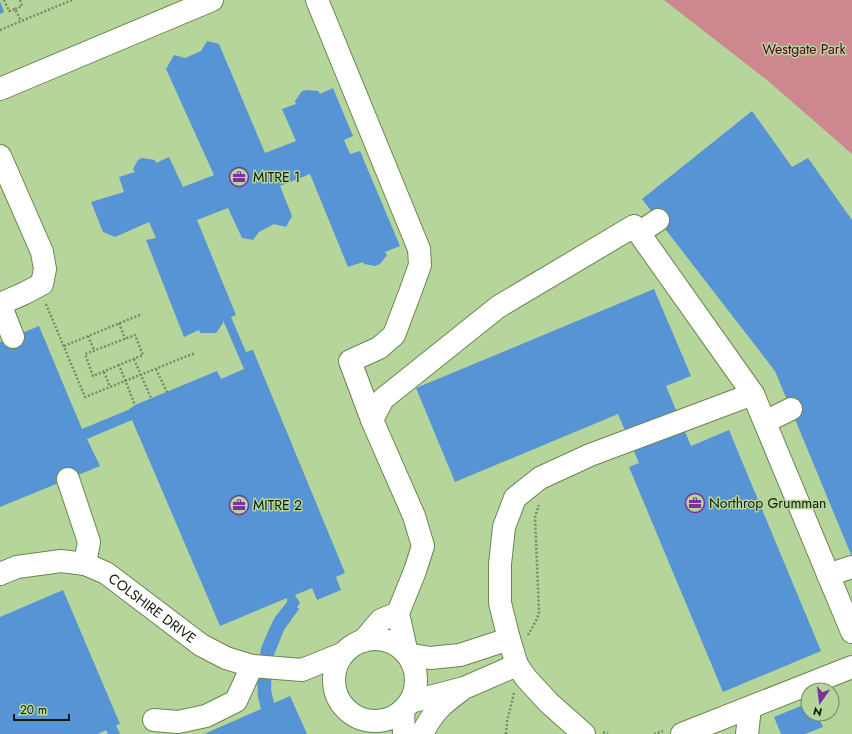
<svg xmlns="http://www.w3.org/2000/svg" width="852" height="734" font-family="Jost,sans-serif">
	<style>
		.green { fill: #cd878f }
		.building { fill: #5794d5 }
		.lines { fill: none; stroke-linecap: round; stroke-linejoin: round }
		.minor-casing { stroke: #69864f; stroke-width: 24 }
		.path { stroke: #768e62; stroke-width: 2.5; stroke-dasharray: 2 2; stroke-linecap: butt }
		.minor { stroke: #fff; stroke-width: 22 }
		.labels { text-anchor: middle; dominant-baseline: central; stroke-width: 3; stroke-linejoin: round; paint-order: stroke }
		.park-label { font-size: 14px; fill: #56001c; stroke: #b5d59b }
		.poi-label { font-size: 14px; fill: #111c07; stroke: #b5d59b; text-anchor: start }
		.street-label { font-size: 14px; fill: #111c07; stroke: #b5d59b }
	</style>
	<rect width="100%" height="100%" fill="#b5d59b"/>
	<!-- green -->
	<polygon class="green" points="664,0 852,0 852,154 767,80"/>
	<!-- building -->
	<g class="building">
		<polygon points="0,1 4,12 0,14"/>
		<polygon points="207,41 219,44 265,153 296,141 282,109 296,104 295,101 302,91 307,90 318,91 320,94 333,88 353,136 344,140 350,154 360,151 400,246 385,252 387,255 380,264 375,266 364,264 363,262 348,267 310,174 280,186 292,216 286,227 274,224 259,232 253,240 242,238 228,208 197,220 236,315 231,317 246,352 253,350 345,573 336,577 341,590 317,600 312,588 295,595 300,603 297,607 299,609 284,630 274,655 272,663 271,689 274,703 290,696 307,734 204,734 261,709 258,697 257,677 261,648 270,627 275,617 287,602 287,598 220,626 132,420 87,439 100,466 0,507 0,342 39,326 82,429 128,410 135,405 217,371 221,379 244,369 223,320 223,323 216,333 200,333 199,330 184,337 146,240 156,238 149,222 115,237 103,232 91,202 124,192 119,177 135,172 133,169 138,160 142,158 155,160 156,163 169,157 183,187 214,175 166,69 174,55 185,58 201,51"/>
		<polygon points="752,111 792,167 808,158 852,220 852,557 775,371 642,199"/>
		<polygon points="654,289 691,376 666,386 691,446 729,430 821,651 723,692 629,467 639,463 618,414 455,482 416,388"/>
		<polygon points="63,590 120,724 116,725 120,734 108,734 106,730 98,734 0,734 0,617"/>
		<polygon points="808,703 808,714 817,714 823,727 805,734 781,734 774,717"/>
	</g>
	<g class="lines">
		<!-- minor casing -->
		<g class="minor-casing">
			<g id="minor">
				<polyline points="317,0 419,249 420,265 411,290 394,335 379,348 350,361 372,420"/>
				<polyline points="0,89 212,0"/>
				<polyline points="0,156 42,252 45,269 42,284 25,293 0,304"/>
				<polyline points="639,233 658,220"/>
				<polyline points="0,304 13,337"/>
				<polyline points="765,422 791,409"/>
				<polyline points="68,479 89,542 85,564"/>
				<path id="s1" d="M 0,574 L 17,567 L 61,561 L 85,564 L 106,573 L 201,645 L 226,658 L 252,666 L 302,670 L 344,653"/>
				<polyline points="828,575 852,567"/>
				<polyline points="509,639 460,655 430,658 407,654 398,613 415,571 423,546 414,516 372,420 383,399 498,307 634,226 753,394 852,632"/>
				<circle cx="375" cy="680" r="41"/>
				<polyline points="363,641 381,620 398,613"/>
				<polyline points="410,702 464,688 517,665"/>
				<polyline points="403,710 404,734"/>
				<polyline points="154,720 178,722 206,716 236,701 252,666"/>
				<path d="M 422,734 C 433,712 441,705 460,691"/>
				<polyline points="584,734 549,703 526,678 517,665 509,639 500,603 500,564 504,527 515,498 540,478 590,455 753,394"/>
				<polyline points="682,734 852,667"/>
				<polyline points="747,734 750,708"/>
			</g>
		</g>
		<!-- path -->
		<g class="path">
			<polyline points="4,0 9,11 15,9 21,21"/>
			<polyline points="15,9 22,6 20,0"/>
			<polyline points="0,30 72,0"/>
			<polyline points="46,304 85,397 195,353"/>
			<polyline points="119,323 125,339"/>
			<polyline points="88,336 94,350"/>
			<polyline points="64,346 142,314"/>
			<polyline points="134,359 151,398"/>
			<polyline points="119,365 93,376 85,354 135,335 143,355 119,365 135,405"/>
			<polyline points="156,369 167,392"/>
			<polyline points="104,372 110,387"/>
			<polyline points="528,635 537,619 539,612 535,517 539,505"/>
			<polyline points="603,732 608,734"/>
			<polyline points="506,734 507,722 514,693"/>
			<polyline points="654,734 663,731"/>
		</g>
		<!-- minor -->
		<use href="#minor" class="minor"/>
	</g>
	<!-- icons -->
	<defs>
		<g id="office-ring" transform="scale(1)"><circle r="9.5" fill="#b5d59b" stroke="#7c31a3" stroke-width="1.5"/><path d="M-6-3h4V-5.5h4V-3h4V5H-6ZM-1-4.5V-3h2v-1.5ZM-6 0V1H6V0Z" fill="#7c31a3"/></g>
	</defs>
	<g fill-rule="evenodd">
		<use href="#office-ring" x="239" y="177"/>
		<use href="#office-ring" x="695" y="503"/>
		<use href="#office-ring" x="239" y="505"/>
	</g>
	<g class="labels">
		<!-- park labels -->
		<g class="park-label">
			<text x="804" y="49">Westgate Park</text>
		</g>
		<!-- poi labels -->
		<g class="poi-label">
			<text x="253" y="177">MITRE 1</text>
			<text x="709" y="503">Northrop Grumman</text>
			<text x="253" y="505">MITRE 2</text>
		</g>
		<!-- street labels -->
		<g class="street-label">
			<text stroke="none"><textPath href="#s1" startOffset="168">COLSHIRE DRIVE</textPath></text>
		</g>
	</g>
	<!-- north arrow -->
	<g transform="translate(820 702) rotate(194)"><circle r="19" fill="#b5d59b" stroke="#738b60"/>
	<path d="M0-3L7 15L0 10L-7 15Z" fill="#7c31a3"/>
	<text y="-6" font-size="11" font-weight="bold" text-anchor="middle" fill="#111c07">N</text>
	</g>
	<!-- scale -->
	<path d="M14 714v6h55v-6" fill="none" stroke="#111c07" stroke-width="2"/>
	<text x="20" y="714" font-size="12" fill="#111c07" stroke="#b5d59b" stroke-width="3" paint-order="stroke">20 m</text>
</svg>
